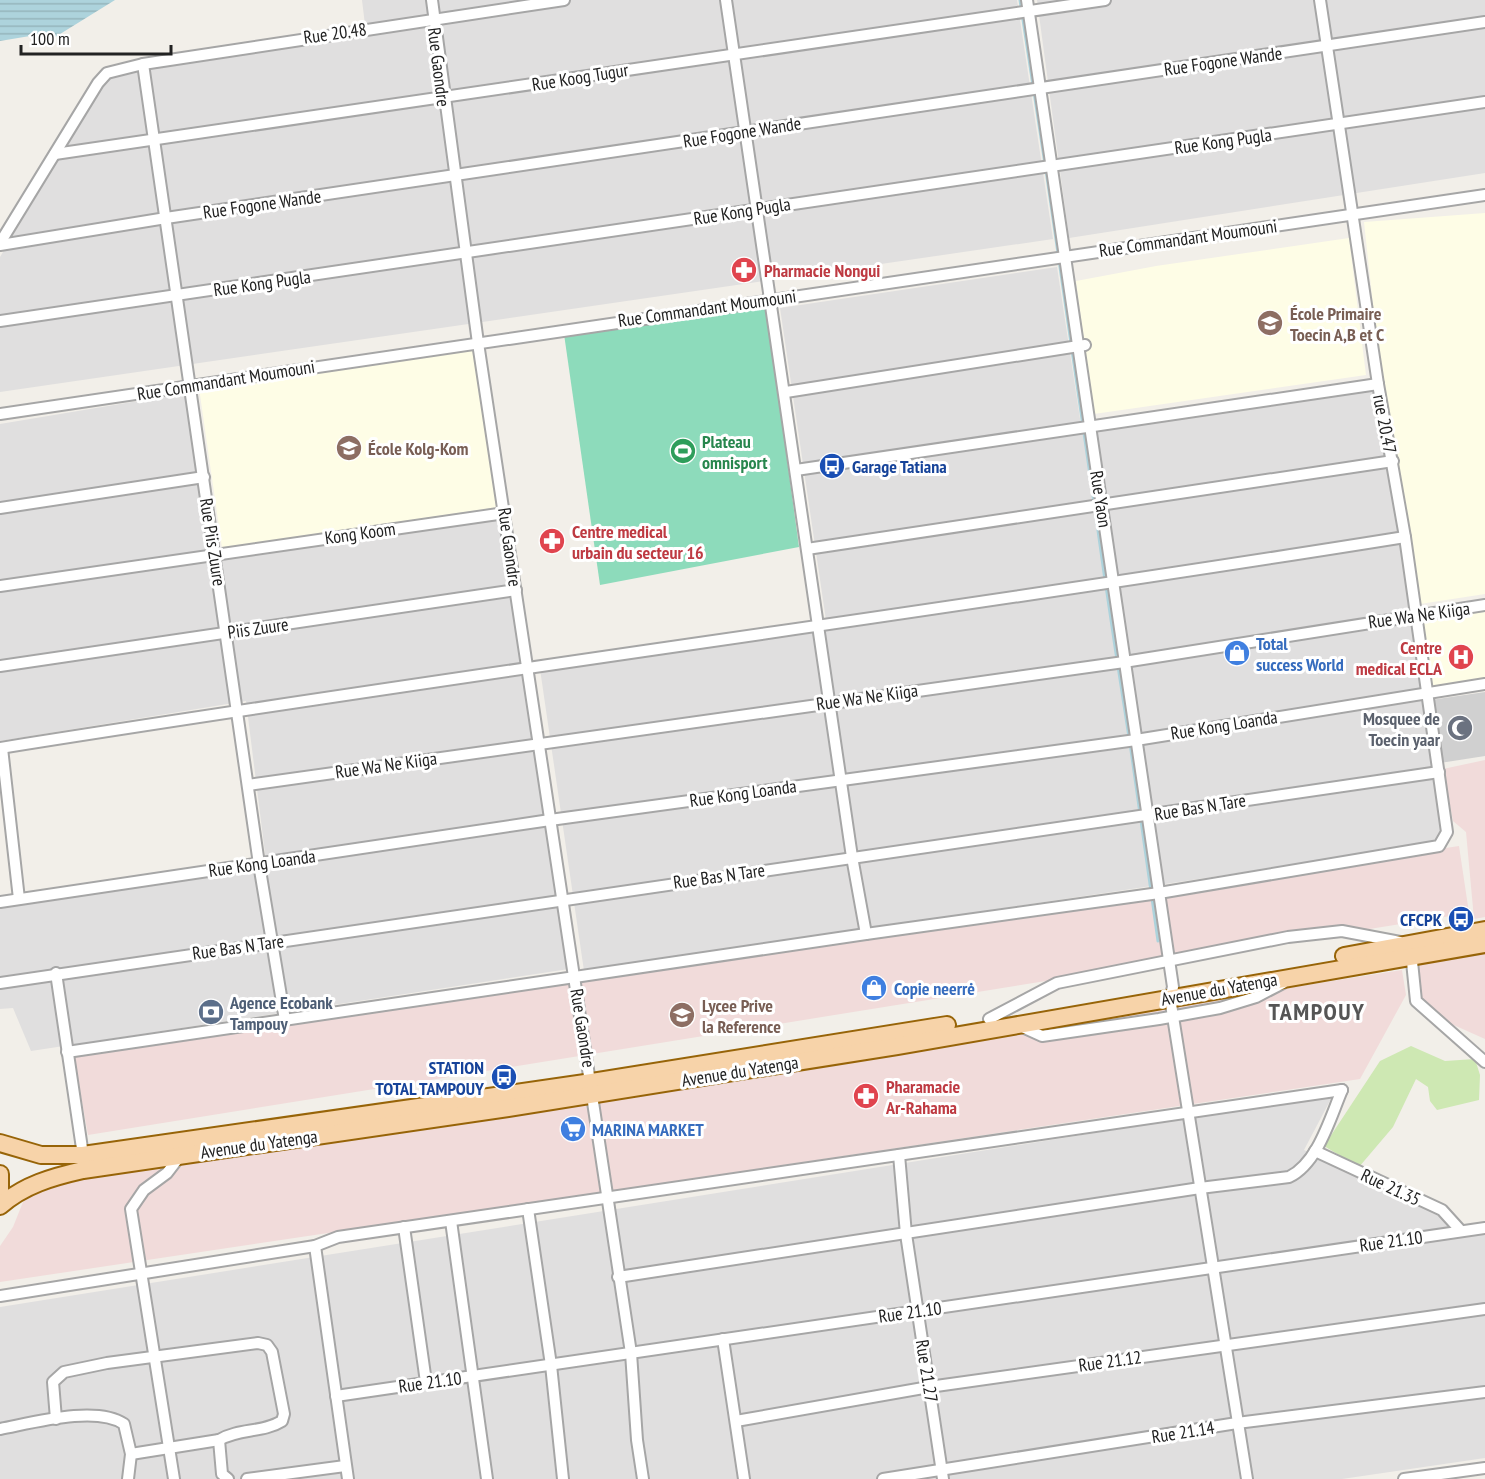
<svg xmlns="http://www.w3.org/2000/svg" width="1485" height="1479" font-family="'PT Sans Narrow',sans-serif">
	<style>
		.residential { fill: #e0dfdf }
		.commercial { fill: #f1dbda }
		.education { fill: #fefde6 }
		.religious { fill: #d0d0d0 }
		.grass { fill: #cee8b3 }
		.pitch { fill: #8ddbbb }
		.water { fill: url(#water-rules) }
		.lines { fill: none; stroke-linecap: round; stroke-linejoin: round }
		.stream { stroke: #add3dc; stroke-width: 3 }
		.minor-casing { stroke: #a6a6a6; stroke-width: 14 }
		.primary-casing { stroke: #976408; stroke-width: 20 }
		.minor { stroke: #fff; stroke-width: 10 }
		.primary { stroke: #f7d3a9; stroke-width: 16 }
		.labels { text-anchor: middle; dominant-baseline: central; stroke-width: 6; stroke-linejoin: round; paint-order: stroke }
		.street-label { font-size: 18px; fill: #222; stroke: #fff }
		.health-label { font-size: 18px; font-weight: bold; fill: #be3a42; stroke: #fff; text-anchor: start }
		.education-label { font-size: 18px; font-weight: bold; fill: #785e54; stroke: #fff; text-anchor: start }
		.leisure-label { font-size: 18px; font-weight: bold; fill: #27864d; stroke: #fff; text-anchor: start }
		.transit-label { font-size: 18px; font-weight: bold; fill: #164399; stroke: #fff; text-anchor: end }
		.shop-label { font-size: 18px; font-weight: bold; fill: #366cbe; stroke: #fff; text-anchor: start }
		.worship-label { font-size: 18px; font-weight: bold; fill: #5b616d; stroke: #fff; text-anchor: end }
		.service-label { font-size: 18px; font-weight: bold; fill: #4e5e75; stroke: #fff; text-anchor: start }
		.district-label { font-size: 24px; font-weight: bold; letter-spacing: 1.5px; fill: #555; stroke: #fff }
	</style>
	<defs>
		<pattern id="water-rules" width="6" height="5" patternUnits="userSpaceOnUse" patternTransform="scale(1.5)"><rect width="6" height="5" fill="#add3dc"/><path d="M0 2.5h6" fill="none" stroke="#95b5bc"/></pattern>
	</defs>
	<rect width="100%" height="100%" fill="#f2efe9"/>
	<!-- residential -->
	<g class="residential">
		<polygon points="362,0 1017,0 1053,239 0,392 0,257 109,75 366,33"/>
		<polygon points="1037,0 1485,0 1485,173 1069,238"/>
		<polygon points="1057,267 1082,432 1375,388 1388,450 1445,826 1432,844 584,971 540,669 827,627 780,308"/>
		<polygon points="186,393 212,559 500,517 569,969 31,1051 13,1008 0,1009 0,908 267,869 246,701 0,741 0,424"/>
		<polygon points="1333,1095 1304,1150 1438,1213 1458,1235 1485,1232 1485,1458 1342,1479 0,1479 0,1307"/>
	</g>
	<!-- commercial -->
	<g class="commercial">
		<polygon points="1485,760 1485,917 1474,919 1466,832 1453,821 1443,769"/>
		<polygon points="1459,846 1469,913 88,1135 74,1057"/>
		<polygon points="1485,952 1485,1039 1438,1018 1419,1000 1416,966"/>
		<polygon points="1402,970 1406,995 1360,1079 0,1282 0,1246 13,1227 23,1202 38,1191 74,1178"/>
	</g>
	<!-- education -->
	<g class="education">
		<polygon points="1485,213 1485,594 1420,604 1377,342 1364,222"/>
		<polygon points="1349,238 1366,375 1094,414 1076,281 1156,266"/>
		<polygon points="475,347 499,507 222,548 199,388"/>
		<polygon points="1485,612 1485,678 1430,688 1421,628 1424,620"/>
	</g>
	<!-- religious -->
	<polygon class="religious" points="1485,692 1485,756 1440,763 1431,700"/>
	<!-- grass -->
	<polygon class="grass" points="1411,1046 1445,1061 1475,1059 1480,1075 1479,1100 1437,1110 1430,1101 1428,1087 1416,1079 1393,1127 1359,1167 1324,1146 1380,1061"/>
	<!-- pitch -->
	<polygon class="pitch" points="766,305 799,547 600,585 564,334"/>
	<!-- water -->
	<polygon class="water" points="0,0 115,0 52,39 30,36 0,41"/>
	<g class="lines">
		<!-- stream -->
		<g class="stream">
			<polyline points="1020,0 1045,164"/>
			<polyline points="1046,170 1094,502"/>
			<polyline points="1095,509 1105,580"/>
			<polyline points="1106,586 1117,660"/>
			<polyline points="1118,666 1129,737"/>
			<polyline points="1130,743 1151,891"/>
			<polyline points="1152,898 1158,941"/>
		</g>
		<!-- minor casing -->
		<g class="minor-casing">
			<g id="minor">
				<polyline points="432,0 478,343 631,1353 637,1440 643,1479"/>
				<polyline points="726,0 852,857 866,934"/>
				<polyline points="1027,0 1173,987 1170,998 1247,1479"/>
				<polyline points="143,64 259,864 285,1020"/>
				<polyline points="55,154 1105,0"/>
				<polyline points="0,243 98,83 107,73 143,64 564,0"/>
				<polyline points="0,245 166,218 1485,22"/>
				<polyline points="0,321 1485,102"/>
				<polyline points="786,392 1085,345"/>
				<polyline points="0,414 1485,195"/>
				<polyline points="796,470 1378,384"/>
				<polyline points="0,508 204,477"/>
				<polyline points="807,549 1393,461"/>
				<polyline points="0,586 505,513"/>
				<polyline points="0,666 516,590"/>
				<path d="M 0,748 C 468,673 938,612 1405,537"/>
				<polyline points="2,748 19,899"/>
				<polyline points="248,785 1124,662 1485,605"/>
				<polyline points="0,902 550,820 1136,740 1485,684"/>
				<polyline points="1411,952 1416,1001 1485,1062"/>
				<polyline points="56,973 83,1155"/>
				<polyline points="0,983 1439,772"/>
				<polyline points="989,1019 1057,983 1288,937 1342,931 1400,942"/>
				<polyline points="1020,1026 1042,1036 1159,1019 1220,1008 1256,997 1283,983"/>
				<polyline points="67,1052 866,934 1159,893 1439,846 1447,832 1405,537 1378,384 1320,0"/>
				<polyline points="1315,1151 1442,1210 1461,1231"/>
				<polyline points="899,1155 906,1234 943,1479"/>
				<polyline points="528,1209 551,1365 563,1479"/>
				<polyline points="451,1221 487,1479"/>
				<polyline points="404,1227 426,1382"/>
				<polyline points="315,1246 348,1479"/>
				<path d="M 618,1277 L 1200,1188 L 1289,1177 C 1318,1163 1330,1118 1342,1090"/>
				<polyline points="0,1296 315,1246 338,1237 1342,1090"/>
				<polyline points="723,1339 744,1479"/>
				<polyline points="336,1396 1485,1228"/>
				<path d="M 56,1419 L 53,1382 L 64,1372 L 107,1363 L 258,1343 L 267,1345 L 272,1352 L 284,1414 L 282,1421 C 263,1433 239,1428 219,1440 L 131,1454"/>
				<polyline points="736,1421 929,1387 1485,1309"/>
				<path d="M 0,1429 C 32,1423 96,1405 124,1424 L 131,1454 L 128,1479"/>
				<polyline points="219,1440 222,1474 228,1479"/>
				<polyline points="174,1479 131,1209 144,1190 167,1173 180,1156"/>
				<polyline points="247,1479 345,1466"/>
				<polyline points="883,1479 1237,1423 1485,1392"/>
				<polyline points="1404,1479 1485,1468"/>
			</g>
		</g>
		<!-- primary casing -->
		<g class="primary-casing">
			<g id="primary">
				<polyline points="1344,956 1485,930"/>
				<polyline points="0,1143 41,1155 83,1155 592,1082 947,1025"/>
				<polyline points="0,1174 0,1190"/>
				<path d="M 0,1206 C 24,1185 52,1177 83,1170 L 508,1108 L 897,1046 L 1485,944"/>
			</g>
		</g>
		<!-- minor -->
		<use href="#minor" class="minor"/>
		<!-- primary -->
		<use href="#primary" class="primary"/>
	</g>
	<!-- icons -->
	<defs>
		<g id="pharmacy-disc" transform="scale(1.35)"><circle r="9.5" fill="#e0444e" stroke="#fff"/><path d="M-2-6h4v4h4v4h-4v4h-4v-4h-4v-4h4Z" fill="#fff"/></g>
		<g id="school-disc" transform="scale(1.35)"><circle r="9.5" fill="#8d6e63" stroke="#fff"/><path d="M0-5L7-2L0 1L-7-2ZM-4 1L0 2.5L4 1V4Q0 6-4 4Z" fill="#fff"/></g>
		<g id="stadium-disc" transform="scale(1.35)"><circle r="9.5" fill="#2e9e5b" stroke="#fff"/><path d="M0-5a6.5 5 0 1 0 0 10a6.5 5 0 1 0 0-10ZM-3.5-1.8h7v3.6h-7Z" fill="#fff"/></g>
		<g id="bus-disc" transform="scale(1.35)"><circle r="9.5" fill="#1a4fb4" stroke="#fff"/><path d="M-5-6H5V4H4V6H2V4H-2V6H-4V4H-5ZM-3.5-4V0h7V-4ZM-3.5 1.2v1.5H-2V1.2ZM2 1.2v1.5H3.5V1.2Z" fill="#fff"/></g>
		<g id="shop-disc" transform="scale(1.35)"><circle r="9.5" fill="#3f7fe0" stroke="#fff"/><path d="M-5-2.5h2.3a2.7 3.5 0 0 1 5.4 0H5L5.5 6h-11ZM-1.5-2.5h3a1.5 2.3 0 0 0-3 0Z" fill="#fff"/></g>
		<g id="hospital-disc" transform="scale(1.35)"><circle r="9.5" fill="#e0444e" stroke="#fff"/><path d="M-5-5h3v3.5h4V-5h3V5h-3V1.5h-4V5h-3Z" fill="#fff"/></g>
		<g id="mosque-disc" transform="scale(1.35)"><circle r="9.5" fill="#6b7280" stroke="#fff"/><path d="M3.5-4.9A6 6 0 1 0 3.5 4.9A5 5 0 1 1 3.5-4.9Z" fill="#fff"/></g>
		<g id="bank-disc" transform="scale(1.35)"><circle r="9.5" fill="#5c6f8a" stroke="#fff"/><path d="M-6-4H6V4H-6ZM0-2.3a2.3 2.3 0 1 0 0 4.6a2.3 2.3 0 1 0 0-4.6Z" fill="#fff"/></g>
		<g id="supermarket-disc" transform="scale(1.35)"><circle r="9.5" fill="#3f7fe0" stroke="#fff"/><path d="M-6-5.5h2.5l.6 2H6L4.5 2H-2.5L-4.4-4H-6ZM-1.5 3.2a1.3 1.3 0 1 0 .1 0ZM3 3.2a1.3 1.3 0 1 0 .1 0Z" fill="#fff"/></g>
	</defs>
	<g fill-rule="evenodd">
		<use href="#pharmacy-disc" x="744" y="270"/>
		<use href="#school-disc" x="1270" y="323"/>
		<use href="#school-disc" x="349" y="448"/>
		<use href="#stadium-disc" x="683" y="451"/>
		<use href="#bus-disc" x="832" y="466"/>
		<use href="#pharmacy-disc" x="552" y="541"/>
		<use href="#shop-disc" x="1237" y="653"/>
		<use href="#hospital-disc" x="1461" y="657"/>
		<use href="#mosque-disc" x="1460" y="728"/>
		<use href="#bus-disc" x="1461" y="919"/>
		<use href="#shop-disc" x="874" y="988"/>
		<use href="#bank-disc" x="211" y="1012"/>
		<use href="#school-disc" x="682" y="1015"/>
		<use href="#bus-disc" x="504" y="1077"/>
		<use href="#pharmacy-disc" x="866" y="1096"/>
		<use href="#supermarket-disc" x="573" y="1129"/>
	</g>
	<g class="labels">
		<!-- street labels -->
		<g class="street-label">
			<text transform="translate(335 33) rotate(-8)">Rue 20.48</text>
			<text transform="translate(1223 61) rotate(-8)">Rue Fogone Wande</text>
			<text transform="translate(439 67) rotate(83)">Rue Gaondre</text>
			<text transform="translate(580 77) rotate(-9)">Rue Koog Tugur</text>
			<text transform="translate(742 132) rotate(-9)">Rue Fogone Wande</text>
			<text transform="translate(1223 141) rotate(-8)">Rue Kong Pugla</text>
			<text transform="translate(262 204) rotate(-8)">Rue Fogone Wande</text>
			<text transform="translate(742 211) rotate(-9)">Rue Kong Pugla</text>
			<text transform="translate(1188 238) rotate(-8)">Rue Commandant Moumouni</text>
			<text transform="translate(262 283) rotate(-8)">Rue Kong Pugla</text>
			<text transform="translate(707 308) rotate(-8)">Rue Commandant Moumouni</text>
			<text transform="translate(226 380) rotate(-9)">Rue Commandant Moumouni</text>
			<text transform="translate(1385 424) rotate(79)">rue 20.47</text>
			<text transform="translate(1101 499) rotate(81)">Rue Yaon</text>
			<text transform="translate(360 533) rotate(-8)">Kong Koom</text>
			<text transform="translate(213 542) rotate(81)">Rue Piis Zuure</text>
			<text transform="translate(510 547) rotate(82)">Rue Gaondre</text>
			<text transform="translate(1419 615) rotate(-8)">Rue Wa Ne Kiiga</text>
			<text transform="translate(258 628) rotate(-8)">Piis Zuure</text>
			<text transform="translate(867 697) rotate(-8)">Rue Wa Ne Kiiga</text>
			<text transform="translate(1224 725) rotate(-9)">Rue Kong Loanda</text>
			<text transform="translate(386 765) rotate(-8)">Rue Wa Ne Kiiga</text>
			<text transform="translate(743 793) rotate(-8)">Rue Kong Loanda</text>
			<text transform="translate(1200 807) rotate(-9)">Rue Bas N Tare</text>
			<text transform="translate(262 863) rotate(-8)">Rue Kong Loanda</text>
			<text transform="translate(719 876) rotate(-8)">Rue Bas N Tare</text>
			<text transform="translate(238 947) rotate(-8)">Rue Bas N Tare</text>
			<text transform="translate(1219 989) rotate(-10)">Avenue du Yatenga</text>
			<text transform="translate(583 1028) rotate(81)">Rue Gaondre</text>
			<text transform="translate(740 1071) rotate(-9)">Avenue du Yatenga</text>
			<text transform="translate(259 1144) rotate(-8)">Avenue du Yatenga</text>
			<text transform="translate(1391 1187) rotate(25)">Rue 21.35</text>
			<text transform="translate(1391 1241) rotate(-8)">Rue 21.10</text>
			<text transform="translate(910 1312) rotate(-8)">Rue 21.10</text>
			<text transform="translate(1110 1361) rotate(-8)">Rue 21.12</text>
			<text transform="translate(927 1371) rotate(81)">Rue 21.27</text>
			<text transform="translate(430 1382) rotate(-8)">Rue 21.10</text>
			<text transform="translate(1183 1432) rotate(-9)">Rue 21.14</text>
		</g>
		<!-- health labels -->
		<g class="health-label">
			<text x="764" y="270">Pharmacie Nongui</text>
			<text x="572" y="531">Centre medical<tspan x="572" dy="21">urbain du secteur 16</tspan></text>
			<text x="1442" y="647" text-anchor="end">Centre<tspan x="1442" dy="21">medical ECLA</tspan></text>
			<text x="886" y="1086">Pharamacie<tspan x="886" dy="21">Ar-Rahama</tspan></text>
		</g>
		<!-- education labels -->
		<g class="education-label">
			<text x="1290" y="313">École Primaire<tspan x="1290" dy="21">Toecin A,B et C</tspan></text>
			<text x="368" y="448">École Kolg-Kom</text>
			<text x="702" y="1005">Lycee Prive<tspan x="702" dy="21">la Reference</tspan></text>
		</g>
		<!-- leisure labels -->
		<g class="leisure-label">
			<text x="702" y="441">Plateau<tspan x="702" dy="21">omnisport</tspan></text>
		</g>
		<!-- transit labels -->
		<g class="transit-label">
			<text x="852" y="466" text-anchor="start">Garage Tatiana</text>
			<text x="1442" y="919">CFCPK</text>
			<text x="484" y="1067">STATION<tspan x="484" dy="21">TOTAL TAMPOUY</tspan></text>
		</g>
		<!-- shop labels -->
		<g class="shop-label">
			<text x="1256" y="643">Total<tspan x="1256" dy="21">success World</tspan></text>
			<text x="894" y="988">Copie neerrė</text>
			<text x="592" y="1129">MARINA MARKET</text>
		</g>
		<!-- worship labels -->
		<g class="worship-label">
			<text x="1440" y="718">Mosquee de<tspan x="1440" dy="21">Toecin yaar</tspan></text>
		</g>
		<!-- service labels -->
		<g class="service-label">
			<text x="230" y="1002">Agence Ecobank<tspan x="230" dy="21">Tampouy</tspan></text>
		</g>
		<!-- district labels -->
		<g class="district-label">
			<text x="1317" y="1011">TAMPOUY</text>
		</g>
	</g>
	<!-- scale -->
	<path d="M21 45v9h150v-9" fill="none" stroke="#222222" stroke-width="3"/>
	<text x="30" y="45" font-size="18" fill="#222222" stroke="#ffffff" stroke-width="4.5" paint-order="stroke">100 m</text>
</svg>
